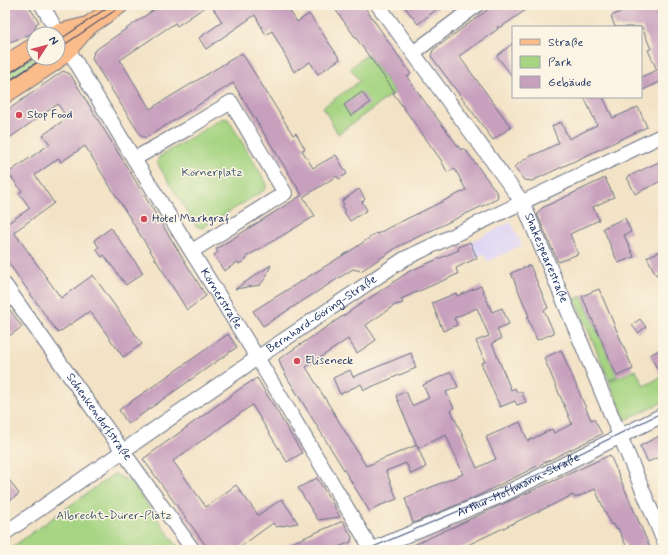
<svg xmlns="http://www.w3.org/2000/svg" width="668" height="555" font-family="Mynerve,sans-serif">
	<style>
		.built { fill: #ded5f5 }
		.green { fill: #a6d482; stroke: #608270 }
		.building { fill: #c7a0be }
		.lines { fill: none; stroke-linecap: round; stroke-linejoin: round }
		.minor-casing { stroke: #676e82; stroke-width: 16 }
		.major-casing { stroke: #676e82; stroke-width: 20 }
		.minor { stroke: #fff; stroke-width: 14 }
		.major { stroke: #fabc8b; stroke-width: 18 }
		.tram { stroke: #1b2f5e; stroke-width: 1 }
		.poi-dot { fill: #d1495b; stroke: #fcf5e5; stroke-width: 1.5 }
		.labels { text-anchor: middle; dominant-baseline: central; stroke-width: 3; stroke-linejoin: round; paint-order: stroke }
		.poi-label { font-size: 12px; fill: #1b2f5e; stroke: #fcf5e5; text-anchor: start }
		.park-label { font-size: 12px; fill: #3e5867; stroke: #fcf5e5 }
		.street-label { font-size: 12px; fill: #1b2f5e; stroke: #fcf5e5 }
	</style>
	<rect width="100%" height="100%" fill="#fcf5e5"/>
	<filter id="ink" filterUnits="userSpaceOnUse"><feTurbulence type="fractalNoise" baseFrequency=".025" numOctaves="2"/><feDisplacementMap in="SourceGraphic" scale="8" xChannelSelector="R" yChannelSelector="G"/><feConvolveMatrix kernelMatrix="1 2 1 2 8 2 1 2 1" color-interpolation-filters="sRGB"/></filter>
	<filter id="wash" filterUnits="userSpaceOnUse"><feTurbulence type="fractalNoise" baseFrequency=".012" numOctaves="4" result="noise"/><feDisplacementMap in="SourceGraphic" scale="16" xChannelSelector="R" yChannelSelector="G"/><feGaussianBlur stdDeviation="0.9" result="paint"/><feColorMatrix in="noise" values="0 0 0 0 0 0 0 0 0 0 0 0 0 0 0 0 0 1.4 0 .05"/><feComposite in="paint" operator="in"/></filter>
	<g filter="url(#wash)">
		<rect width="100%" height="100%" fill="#f3e3c6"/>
		<!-- built -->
		<polygon class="built" points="511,222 522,245 487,262 484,254 477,257 470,242"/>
		<!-- green -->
		<g class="green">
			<polygon points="369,53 372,61 395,92 338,134 323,107 360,81 350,68"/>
			<polygon points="34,55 34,58 46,58 13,80 8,73"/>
			<polygon points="223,118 228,119 267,184 265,190 202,228 196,226 157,163 159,157"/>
			<polygon points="582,296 617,376 609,380 575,299"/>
			<polygon points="636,370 644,386 663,376 663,402 628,419 625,418 609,381"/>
			<polygon points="114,474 131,482 180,550 8,550"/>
		</g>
		<g id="blocks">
			<!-- building -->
			<g class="building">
				<polygon points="5,5 28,5 39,22 36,24 34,31 33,33 5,44"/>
				<polygon points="161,5 208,5 177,26 175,23 120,60 150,109 242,53 293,135 296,133 305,149 302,150 313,168 336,155 347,174 339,179 337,176 303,197 315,216 246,257 247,259 239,264 238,262 224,271 214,255 218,252 216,249 302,195 233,83 146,138 141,136 92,59 94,51"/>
				<polygon points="211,5 286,5 297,22 309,14 340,59 318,74 310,62 294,72 272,31 266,35 255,15 206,49 199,38 222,22"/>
				<polygon points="332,5 363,5 411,74 407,77 422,98 461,150 464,148 498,194 497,199 399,246 361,271 353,269 263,326 253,311 358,246 376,233 377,234 390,227 466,190 455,169 447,172 441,160 393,93 395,92"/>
				<polygon points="403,5 442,5 418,24"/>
				<polygon points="494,5 533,5 507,23 501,27 497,27 498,29 459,56 511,127 493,140 431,56 433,50"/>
				<polygon points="629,5 655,5 663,25 663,83 662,81 641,91 641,77 657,70 648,50 651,49 642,27 615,27 611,16 631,8"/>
				<polygon points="513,43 513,77 497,56"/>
				<polygon points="63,71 70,74 206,296 187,310 85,146 61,162 59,158 35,175 54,203 14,232 61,298 93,275 142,344 123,357 90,311 58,333 5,258 5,219 8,223 30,208 19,193 22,191 8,173 50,144 43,135 67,118 58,104 5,141 5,112"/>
				<polygon points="362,92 370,103 351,116 344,105"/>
				<polygon points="584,97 603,97 613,118 638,107 647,127 532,181 524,180 514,167 531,155 534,155 559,143 552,126 561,122 569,139 597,125"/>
				<polygon points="663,160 663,180 635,194 627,177"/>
				<polygon points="605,178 614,197 593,207 599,220 570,234 578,254 558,262 537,214 542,208"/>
				<polygon points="359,189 365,199 362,202 367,210 350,221 344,212 345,211 342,207 344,205 342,201"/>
				<polygon points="625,218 631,232 624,235 634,257 618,263 603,228"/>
				<polygon points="111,228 143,273 126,285 104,255 102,257 96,249 99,247 94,240"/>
				<polygon points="470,242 477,258 456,268 458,274 401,299 403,303 395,305 366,325 376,340 357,353 348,339 306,367 366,466 417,445 426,467 411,474 406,463 386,471 397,499 376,507 370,512 288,379 281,366 279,359 410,271 459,250 458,247"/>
				<polygon points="663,250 663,272 656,275 647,257"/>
				<polygon points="271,265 265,279 260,285 235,289"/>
				<polygon points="530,265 548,308 544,310 554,333 537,340 527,317 529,316 511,273"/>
				<polygon points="481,286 492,312 502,308 509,324 497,329 501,339 492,343 511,390 515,388 517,393 521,391 526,402 517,405 515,401 500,407 481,363 485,362 476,341 489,336 477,308 454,318 457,325 443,331 432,303 456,293 457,296"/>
				<polygon points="599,289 633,369 617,376 582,296"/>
				<polygon points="5,303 22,327 5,339"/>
				<polygon points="640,319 646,327 638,333 632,325"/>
				<polygon points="228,334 237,347 128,424 119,410"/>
				<polygon points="663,348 663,380 650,355"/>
				<polygon points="561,350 591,420 594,419 602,434 471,499 413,523 405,498 463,474 446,435 418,448 396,396 406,391 412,406 429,398 423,385 451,372 458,387 446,392 454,408 451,410 477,468 496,459 486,437 520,422 528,441 552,429 554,433 572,424 544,358"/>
				<polygon points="411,353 416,368 364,390 361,384 340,394 333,378 350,370 353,377"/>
				<polygon points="257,378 302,453 287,462 252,405 173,461 206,507 236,485 258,515 282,499 298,523 276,527 273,523 236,550 209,550 143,459 241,388"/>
				<polygon points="663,434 663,455 648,462 640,446"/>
				<polygon points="610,455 651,550 628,550 618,528 616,529 614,524 611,525 595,489 575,498 573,495 457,550 403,550"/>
				<polygon points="5,474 19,494 5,504"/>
				<polygon points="317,478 333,504 340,517 318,520 298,488"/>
				<polygon points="343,521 352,537 351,542 331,550 275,550"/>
			</g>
		</g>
	</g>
	<g filter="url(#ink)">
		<use href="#blocks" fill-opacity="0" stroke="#676e82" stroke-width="1"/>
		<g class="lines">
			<!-- minor casing -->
			<g class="minor-casing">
				<g id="minor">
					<polyline points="42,5 58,33"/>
					<path id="s1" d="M 378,5 L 523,203 L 663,539"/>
					<path id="s2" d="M 68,49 L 134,159 L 252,349 L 372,550"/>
					<polyline points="413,53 477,5"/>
					<polyline points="134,159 185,130 231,102 285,193 192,251"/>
					<path id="s3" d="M 5,285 L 193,550"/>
					<path id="s4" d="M 5,533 L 257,358 L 404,259 L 663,135"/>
					<path id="s5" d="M 371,550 L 500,496 L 663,415"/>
				</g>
			</g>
			<!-- major casing -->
			<g class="major-casing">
				<g id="major">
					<polyline points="56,34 88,26"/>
					<polyline points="5,65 34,47"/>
					<polyline points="5,94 54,62 68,49 88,26 119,5"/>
				</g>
			</g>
			<!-- minor -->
			<use href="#minor" class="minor"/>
			<!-- major -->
			<use href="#major" class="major"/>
			<!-- tram -->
			<g class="tram">
				<polyline points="58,41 111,5"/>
				<polyline points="58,49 123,5"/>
				<polyline points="5,76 34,57"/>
				<polyline points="5,84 44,58"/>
				<polyline points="366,550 499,494 663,412"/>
			</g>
		</g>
	</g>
	<!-- markers -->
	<g class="poi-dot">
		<circle cx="19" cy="115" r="4"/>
		<circle cx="144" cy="219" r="4"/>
		<circle cx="297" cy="361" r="4"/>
	</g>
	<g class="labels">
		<!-- poi labels -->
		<g class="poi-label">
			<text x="27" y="115">Stop Food</text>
			<text x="152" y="219">Hotel Markgraf</text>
			<text x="305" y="361">Eliseneck</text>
		</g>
		<!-- park labels -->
		<g class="park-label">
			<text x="212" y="173">Körnerplatz</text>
			<text x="114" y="516">Albrecht-Dürer-Platz</text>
		</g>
		<!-- street labels -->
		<g class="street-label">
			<text stroke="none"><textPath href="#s1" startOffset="305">Shakespearestraße</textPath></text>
			<text stroke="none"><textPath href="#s2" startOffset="293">Körnerstraße</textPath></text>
			<text stroke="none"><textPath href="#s4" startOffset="385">Bernhard-Göring-Straße</textPath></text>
			<text stroke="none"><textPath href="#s3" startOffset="162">Schenkendorfstraße</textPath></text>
			<text stroke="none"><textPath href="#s5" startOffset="161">Arthur-Hoffmann-Straße</textPath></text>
		</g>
	</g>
	<!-- margin -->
	<rect width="668" height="555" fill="none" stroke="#fcf5e5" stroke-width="20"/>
	<!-- legend -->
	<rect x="512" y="26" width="130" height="72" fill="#fcf5e5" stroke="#a2a6af"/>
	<rect x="520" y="39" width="20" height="6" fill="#fabc8b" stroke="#a2a6af"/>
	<text x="548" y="46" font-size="12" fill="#1b2f5e">Straße</text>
	<rect x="520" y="56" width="20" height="12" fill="#a6d482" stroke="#a2a6af"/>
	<text x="548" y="66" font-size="12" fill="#1b2f5e">Park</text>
	<rect x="520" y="76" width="20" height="12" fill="#c7a0be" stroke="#a2a6af"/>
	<text x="548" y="86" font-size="12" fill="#1b2f5e">Gebäude</text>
	<!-- north arrow -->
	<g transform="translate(46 46) rotate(54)"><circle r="19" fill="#fcf5e5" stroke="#a2a6af"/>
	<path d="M0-3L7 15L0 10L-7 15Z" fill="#d1495b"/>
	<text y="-6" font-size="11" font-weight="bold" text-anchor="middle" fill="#1b2f5e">N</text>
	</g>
</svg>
